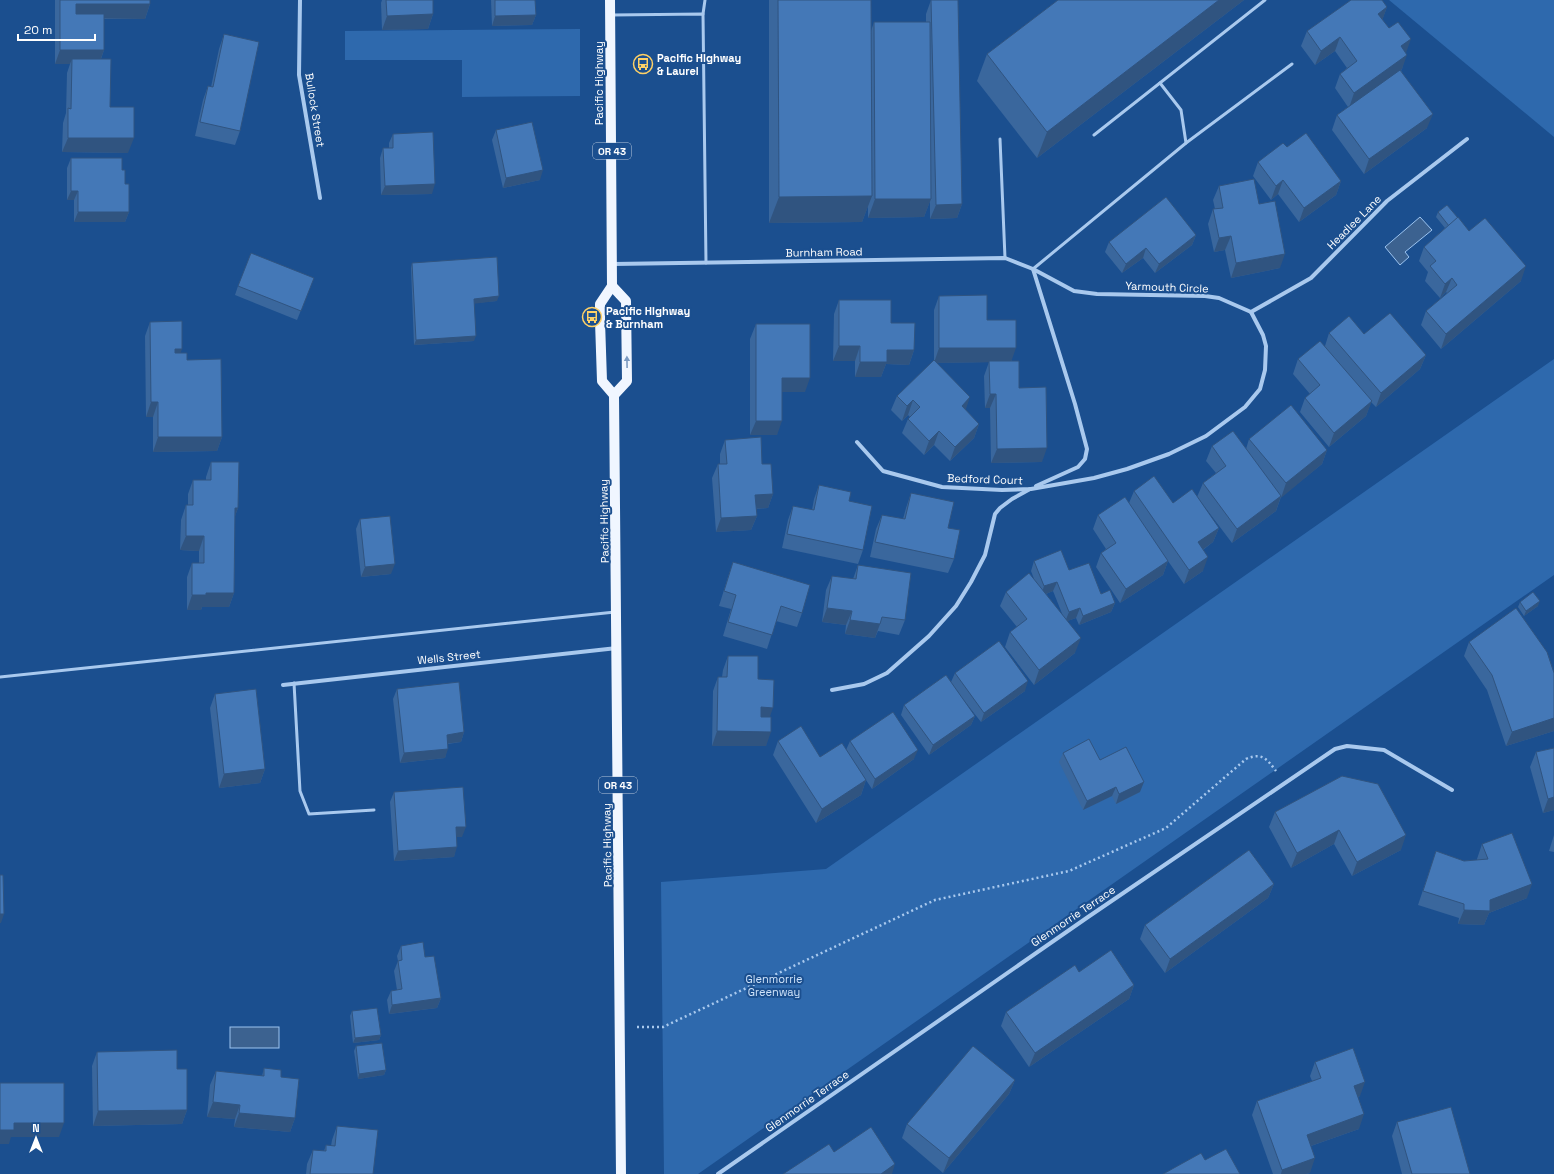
<svg xmlns="http://www.w3.org/2000/svg" width="1554" height="1174" font-family="'Space Grotesk',sans-serif">
	<style>
		.green { fill: #2e69ad }
		.water { fill: #3c6290; stroke: #9cc4f0 }
		.lines { fill: none; stroke-linecap: round; stroke-linejoin: round }
		.path { stroke: #a9c9ee; stroke-width: 2.5; stroke-dasharray: 2 3; stroke-linecap: butt }
		.service { stroke: #a9c9ee; stroke-width: 3 }
		.minor { stroke: #a9c9ee; stroke-width: 4 }
		.primary { stroke: #f0f6ff; stroke-width: 10 }
		.wall { fill: #3a679d; fill-rule: evenodd }
		.shaded-wall { fill: #305480 }
		.building { fill: #4478b7; stroke: #305480 }
		.oneway { fill: #7b9ac1 }
		.labels { text-anchor: middle; dominant-baseline: central; stroke-width: 4; stroke-linejoin: round; paint-order: stroke }
		.shield { fill: #1b4f8f; stroke: #bbcadd; stroke-width: 1 }
		.shield-label { font-size: 10px; font-weight: bold; fill: #fff }
		.poi-label { font-size: 11px; font-weight: bold; fill: #fff; stroke: #1b4f8f; text-anchor: start }
		.street-label { font-size: 11px; fill: #fff; stroke: #1b4f8f }
		.park-label { font-size: 11px; fill: #cfe3fa; stroke: #1b4f8f }
	</style>
	<rect width="100%" height="100%" fill="#1b4f8f"/>
	<!-- green -->
	<g class="green">
		<polygon points="1389,0 1554,0 1554,137"/>
		<polygon points="580,29 580,96 462,97 462,60 345,60 345,31"/>
		<polygon points="1554,359 1554,575 698,1174 664,1174 661,882 826,869"/>
	</g>
	<!-- water -->
	<g class="water">
		<polygon points="1420,217 1432,230 1405,252 1409,257 1400,265 1385,247"/>
		<rect x="230" y="1027" width="49" height="21"/>
	</g>
	<g class="lines">
		<!-- path -->
		<path class="path" d="M 637,1027 L 663,1027 L 935,900 L 1069,871 L 1166,828 L 1246,759 C 1262,752 1267,759 1276,771"/>
		<!-- service -->
		<g class="service">
			<polyline points="703,14 705,0"/>
			<polyline points="612,15 703,14 706,263"/>
			<polyline points="1094,135 1265,0"/>
			<polyline points="1000,139 1005,258"/>
			<polyline points="1186,143 1292,64"/>
			<polyline points="1033,269 1186,143 1181,110 1160,83"/>
			<polyline points="0,677 615,612"/>
			<polyline points="294,683 300,791 309,814 374,810"/>
		</g>
		<!-- minor -->
		<g class="minor">
			<polyline points="300,0 299,75 320,198"/>
			<polyline points="613,264 1005,258 1033,269 1074,291 1097,294 1205,296 1219,298 1251,312 1263,335 1266,346 1265,370 1260,389 1245,407 1206,436 1169,454 1127,469 1094,478 1031,489 1002,490 942,487 883,471 857,442"/>
			<polyline points="1033,269 1075,404 1087,449 1085,459 1078,467 1036,486"/>
			<polyline points="1251,312 1311,278 1387,201 1467,139"/>
			<polyline points="283,685 617,648"/>
			<polyline points="832,690 864,684 887,673 929,636 956,606 971,582 985,555 995,514 1000,508 1012,499 1030,489"/>
			<polyline points="718,1174 1088,917 1335,749 1347,746 1384,750 1452,790"/>
		</g>
		<!-- primary -->
		<g class="primary">
			<polyline points="610,0 612,286 600,304 600,321 602,381 614,395 621,1174"/>
			<polyline points="612,286 626,301 627,381 614,395"/>
		</g>
	</g>
	<!-- wall -->
	<g class="wall">
		<polygon points="55,0 150,0 150,4 145,19 104,19 104,50 101,59 110,107 128,153 62,152 63,123 66,113 67,73 70,64 55,64"/>
		<polygon points="382,0 433,0 433,14 428,29 382,30 381,3"/>
		<polygon points="491,0 535,0 536,15 532,25 492,26"/>
		<polygon points="769,0 871,0 871,31 874,22 926,22 926,14 931,0 962,204 957,218 930,219 930,201 924,217 868,218 868,206 862,222 769,223"/>
		<polygon points="1058,0 1244,0 1037,158 977,81 987,54"/>
		<polygon points="1387,7 1382,20 1406,53 1402,69 1401,70 1427,128 1364,174 1332,130 1337,115 1348,107 1335,88 1340,74 1347,68 1335,51 1315,65 1301,46 1307,31"/>
		<polygon points="224,34 240,131 235,145 195,136 203,100 208,86 211,87 219,49"/>
		<polygon points="496,130 540,180 503,188 492,140"/>
		<polygon points="393,134 432,194 381,195 380,158 383,148 389,148 389,143"/>
		<polygon points="1287,147 1341,181 1336,195 1299,222 1278,194 1271,200 1253,176 1258,162"/>
		<polygon points="71,158 122,170 125,184 129,212 125,222 74,222 74,200 67,200 67,168"/>
		<polygon points="1219,186 1259,204 1280,268 1231,278 1225,250 1214,252 1208,224 1213,209 1215,209 1213,200"/>
		<polygon points="1438,212 1469,231 1521,281 1441,349 1421,325 1426,311 1447,293 1446,292 1440,298 1425,281 1428,272 1419,261 1424,247 1445,228 1436,217"/>
		<polygon points="1196,235 1192,245 1155,273 1143,258 1122,273 1105,252 1109,242"/>
		<polygon points="412,263 497,301 474,303 474,341 414,345 411,268"/>
		<polygon points="238,286 310,288 297,320 235,295"/>
		<polygon points="939,296 987,320 1012,361 1019,388 1042,462 991,463 990,408 985,408 984,376 989,362 936,363 966,410 979,424 974,438 950,461 934,445 924,455 902,433 908,419 910,417 908,415 902,421 891,410 897,396 934,361 934,310"/>
		<polygon points="839,300 891,323 914,350 909,365 886,364 881,377 855,377 855,361 833,361 834,314"/>
		<polygon points="150,322 187,360 222,437 217,451 153,452 153,417 146,417 145,336"/>
		<polygon points="756,324 805,392 782,392 777,435 750,435 750,339"/>
		<polygon points="1329,333 1364,334 1426,355 1420,369 1376,407 1371,402 1366,416 1329,447 1300,412 1305,398 1310,394 1293,374 1298,359 1325,346"/>
		<polygon points="1249,439 1327,450 1322,464 1281,497 1276,511 1232,543 1198,498 1219,528 1213,542 1203,550 1203,571 1184,584 1168,561 1163,575 1120,603 1096,567 1101,553 1106,549 1093,529 1098,515 1129,503 1134,491 1173,503 1197,497 1203,483 1216,473 1206,461 1212,446 1246,449"/>
		<polygon points="725,440 762,464 773,494 768,508 756,509 757,516 751,530 716,532 712,478 718,464 720,464 720,454"/>
		<polygon points="211,462 238,508 235,516 234,593 229,607 202,607 201,610 187,610 187,577 192,563 199,563 199,551 180,550 181,520 186,505 188,505 188,494 193,480 206,480 206,477"/>
		<polygon points="819,485 849,501 863,550 858,564 782,548 788,520 793,506 812,510 814,499"/>
		<polygon points="911,493 948,528 954,559 948,573 870,557 876,529 882,515 903,519 906,508"/>
		<polygon points="360,519 391,574 361,577 356,529"/>
		<path d="M 1034,561 L 1069,570 L 1115,603 L 1111,612 L 1079,625 L 1076,618 L 1067,621 L 1075,653 L 1034,685 L 1005,647 L 1010,632 L 1017,627 L 1000,606 L 1006,592 L 1034,579 L 1031,571 ZM 1053,591 L 1063,616 L 1046,594 Z"/>
		<polygon points="733,562 802,613 797,627 776,621 767,649 723,636 731,609 719,606 728,577"/>
		<polygon points="858,565 905,620 899,635 878,631 875,638 845,634 846,625 822,622 826,590 832,576 853,579"/>
		<polygon points="1520,602 1538,606 1524,616 1518,607"/>
		<polygon points="1469,642 1554,673 1554,731 1506,746 1487,690 1464,656"/>
		<polygon points="728,656 758,679 770,717 766,746 712,746 713,691 718,677 722,677 723,670"/>
		<polygon points="955,673 1025,691 981,722 959,694 975,716 971,725 929,755 901,715 904,705 951,682"/>
		<polygon points="397,689 464,732 461,742 448,744 445,758 400,763 393,699"/>
		<polygon points="215,694 265,769 260,783 219,788 210,708"/>
		<polygon points="778,741 820,757 846,750 850,741 914,759 872,789 866,780 861,795 816,823 773,755"/>
		<polygon points="1554,748 1554,810 1543,813 1530,767 1536,752"/>
		<polygon points="1063,753 1100,760 1140,792 1116,804 1112,796 1083,810 1059,762"/>
		<polygon points="1342,776 1401,850 1352,876 1334,844 1291,868 1269,827 1275,812"/>
		<polygon points="394,792 462,837 457,837 454,857 394,861 390,802"/>
		<polygon points="1554,835 1554,852 1549,851"/>
		<polygon points="1482,844 1527,898 1489,913 1484,925 1458,924 1459,918 1418,905 1436,851 1464,861 1477,860 1477,859"/>
		<polygon points="1274,884 1268,898 1165,973 1140,939 1145,925"/>
		<polygon points="401,946 425,957 441,998 437,1008 389,1014 387,1000 391,991 397,990 394,971 398,961 397,956"/>
		<polygon points="1079,972 1134,985 1129,999 1029,1067 1001,1026 1006,1012"/>
		<polygon points="352,1011 381,1035 379,1040 353,1043 350,1016"/>
		<polygon points="356,1046 386,1070 384,1075 358,1079 354,1051"/>
		<polygon points="97,1052 177,1069 187,1110 182,1124 93,1126 92,1066"/>
		<polygon points="1315,1062 1360,1096 1358,1097 1359,1129 1311,1146 1310,1173 1306,1174 1273,1174 1252,1115 1257,1101 1312,1081 1310,1076"/>
		<polygon points="264,1068 281,1077 295,1118 290,1132 234,1127 235,1119 207,1117 210,1085 216,1071 262,1076"/>
		<polygon points="1015,1080 1009,1094 943,1173 902,1138 907,1124"/>
		<polygon points="1397,1122 1470,1174 1402,1174 1392,1136"/>
		<polygon points="337,1126 373,1174 306,1174 307,1164 313,1150 324,1151 326,1145 331,1146 332,1140"/>
	</g>
	<!-- shaded-wall -->
	<g class="shaded-wall">
		<polygon points="1219,0 1244,0 1037,158 1047,132"/>
		<polygon points="76,4 150,4 145,19 71,18"/>
		<polygon points="1387,7 1382,21 1378,14"/>
		<polygon points="433,14 428,29 382,30 387,16"/>
		<polygon points="536,15 532,25 492,26 495,16"/>
		<polygon points="1340,37 1335,51 1315,65 1321,51"/>
		<polygon points="1411,39 1406,53 1401,46"/>
		<polygon points="60,50 104,50 99,64 72,59 70,64 55,64"/>
		<polygon points="1407,55 1402,69 1349,108 1354,93"/>
		<polygon points="1433,114 1427,128 1364,174 1369,159"/>
		<polygon points="68,138 134,138 128,153 62,152"/>
		<polygon points="543,170 540,180 503,188 506,178"/>
		<polygon points="1283,180 1278,194 1271,200 1276,186"/>
		<polygon points="1341,181 1336,195 1299,222 1304,208"/>
		<polygon points="435,184 432,194 381,195 385,186"/>
		<polygon points="71,191 78,191 74,200 67,200"/>
		<polygon points="872,196 862,222 769,223 779,197"/>
		<polygon points="875,199 931,199 924,217 868,218"/>
		<polygon points="962,204 957,218 930,219 936,205"/>
		<polygon points="78,212 129,212 125,222 74,222"/>
		<polygon points="1196,235 1192,245 1155,273 1159,264"/>
		<polygon points="1231,236 1225,250 1214,252 1219,238"/>
		<polygon points="1146,248 1143,258 1122,273 1126,264"/>
		<polygon points="1285,254 1280,268 1231,278 1236,263"/>
		<polygon points="1526,266 1521,281 1441,349 1446,334"/>
		<polygon points="1452,278 1446,292 1440,298 1445,284"/>
		<polygon points="499,296 497,301 472,304 474,299"/>
		<polygon points="476,336 474,341 414,345 416,340"/>
		<polygon points="839,346 860,346 855,361 833,361"/>
		<polygon points="939,348 1016,348 1011,362 934,363"/>
		<polygon points="175,349 182,349 177,364 169,364"/>
		<polygon points="887,350 914,350 909,365 886,364 881,377 855,377 860,362"/>
		<polygon points="1426,355 1420,369 1376,407 1381,393"/>
		<polygon points="782,378 810,378 805,392 777,392"/>
		<polygon points="990,394 996,394 990,408 985,408"/>
		<polygon points="970,397 965,412 962,406"/>
		<polygon points="913,400 908,415 902,421 907,406"/>
		<polygon points="1372,401 1366,416 1329,447 1334,433"/>
		<polygon points="151,402 158,402 153,417 146,417"/>
		<polygon points="756,421 782,421 777,435 750,435"/>
		<polygon points="979,424 974,438 950,461 955,447"/>
		<polygon points="939,431 934,445 924,455 929,441"/>
		<polygon points="158,437 222,437 217,451 153,452"/>
		<polygon points="1047,448 1042,462 991,463 997,449"/>
		<polygon points="1327,450 1322,464 1281,498 1286,483"/>
		<polygon points="773,494 768,508 750,509 755,495"/>
		<polygon points="1281,496 1276,511 1232,543 1237,529"/>
		<polygon points="235,508 238,508 233,522"/>
		<polygon points="757,516 751,530 716,532 721,518"/>
		<polygon points="1219,528 1213,542 1193,557 1198,542"/>
		<polygon points="186,536 204,536 199,551 180,550"/>
		<polygon points="1208,557 1203,571 1184,584 1189,570"/>
		<polygon points="1168,561 1163,575 1120,603 1126,589"/>
		<polygon points="395,564 391,574 361,577 365,567"/>
		<polygon points="1057,582 1053,591 1041,596 1044,586"/>
		<polygon points="206,593 234,593 229,607 202,607 201,610 187,610 192,595"/>
		<polygon points="1540,601 1538,606 1524,616 1526,611"/>
		<polygon points="1115,603 1111,612 1079,625 1083,616"/>
		<polygon points="827,608 852,611 846,625 822,622"/>
		<polygon points="1080,608 1076,618 1065,622 1069,612"/>
		<polygon points="850,620 880,624 875,638 845,634"/>
		<polygon points="1081,638 1075,653 1034,685 1039,670"/>
		<polygon points="1028,681 1025,691 981,722 984,713"/>
		<polygon points="761,707 773,708 768,722 756,722"/>
		<polygon points="975,716 971,725 929,755 933,745"/>
		<polygon points="1554,718 1554,731 1506,746 1512,732"/>
		<polygon points="717,731 771,732 766,746 712,746"/>
		<polygon points="464,732 461,742 443,744 447,735"/>
		<polygon points="448,749 445,758 400,763 404,753"/>
		<polygon points="918,750 914,759 872,789 875,779"/>
		<polygon points="265,769 260,783 219,788 224,774"/>
		<polygon points="866,780 861,795 816,823 822,809"/>
		<polygon points="1144,782 1140,792 1116,804 1119,794"/>
		<polygon points="1116,787 1112,796 1083,810 1087,801"/>
		<polygon points="1554,797 1554,810 1543,813 1548,799"/>
		<polygon points="456,827 466,827 462,837 452,837"/>
		<polygon points="1339,830 1334,844 1291,868 1297,853"/>
		<polygon points="1406,835 1401,850 1352,876 1357,862"/>
		<polygon points="457,847 454,857 394,861 398,851"/>
		<polygon points="1274,884 1268,898 1165,973 1170,959"/>
		<polygon points="1532,884 1527,898 1489,913 1484,925 1458,924 1464,910"/>
		<polygon points="0,914 4,914 1,923 0,923"/>
		<polygon points="1134,985 1129,999 1029,1067 1035,1053"/>
		<polygon points="441,998 437,1008 389,1014 392,1005"/>
		<polygon points="381,1035 379,1040 353,1043 355,1038"/>
		<polygon points="386,1070 384,1075 358,1079 359,1074"/>
		<polygon points="1015,1080 1009,1094 943,1173 949,1158"/>
		<polygon points="1365,1082 1360,1096 1349,1100 1354,1086"/>
		<polygon points="213,1102 240,1105 235,1119 207,1117"/>
		<polygon points="187,1110 182,1124 93,1126 98,1111"/>
		<polygon points="239,1113 295,1118 290,1132 234,1127"/>
		<polygon points="1364,1114 1359,1129 1302,1149 1307,1135"/>
		<polygon points="14,1123 64,1123 59,1137 11,1137 9,1144 0,1144 0,1130"/>
		<polygon points="1315,1158 1310,1173 1306,1174 1281,1174 1282,1170"/>
		<polygon points="895,1164 892,1174 881,1174"/>
	</g>
	<!-- building -->
	<g class="building">
		<polygon points="60,0 150,0 150,4 76,4 76,14 104,14 104,50 60,50"/>
		<polygon points="386,0 433,0 433,14 387,16"/>
		<polygon points="495,0 535,0 536,15 495,16"/>
		<polygon points="778,0 871,0 872,196 779,197"/>
		<polygon points="931,0 958,0 962,204 936,205"/>
		<polygon points="1058,0 1219,0 1047,132 987,54"/>
		<polygon points="1351,0 1382,0 1387,7 1378,14 1389,28 1398,22 1411,39 1401,46 1407,55 1354,93 1340,74 1357,61 1340,37 1321,51 1307,31"/>
		<polygon points="874,22 930,22 931,199 875,199"/>
		<polygon points="224,34 259,42 240,131 200,122 208,86 213,87"/>
		<polygon points="72,59 111,59 110,107 134,107 134,138 68,138 68,108 71,109"/>
		<polygon points="1400,70 1433,114 1369,159 1337,115"/>
		<polygon points="532,122 543,170 506,178 496,130"/>
		<polygon points="433,132 435,184 385,186 383,148 393,148 393,134"/>
		<polygon points="1306,133 1341,181 1304,208 1283,180 1276,186 1258,162 1283,143 1287,147"/>
		<polygon points="71,158 122,158 122,170 125,170 125,184 129,184 129,212 78,212 78,191 71,191"/>
		<polygon points="1254,179 1259,204 1275,201 1285,254 1236,263 1231,236 1219,238 1213,209 1223,208 1219,186"/>
		<polygon points="1166,197 1196,235 1159,264 1146,248 1126,264 1109,242"/>
		<polygon points="1447,205 1458,218 1449,226 1438,212"/>
		<polygon points="1458,217 1469,231 1485,218 1526,266 1446,334 1426,311 1457,285 1452,278 1445,284 1430,266 1436,261 1424,247"/>
		<polygon points="251,253 314,278 301,311 238,286"/>
		<polygon points="497,257 499,296 474,299 476,336 416,340 412,263"/>
		<polygon points="987,295 987,320 1016,320 1016,348 939,348 939,296"/>
		<polygon points="839,300 891,300 891,323 915,323 914,350 887,350 887,362 860,362 860,346 839,346"/>
		<polygon points="1390,313 1426,355 1381,393 1329,333 1349,316 1364,334"/>
		<polygon points="182,321 182,349 175,349 175,353 187,353 187,360 221,359 222,437 158,437 158,402 151,402 150,322"/>
		<polygon points="756,324 810,324 810,378 782,378 782,421 756,421"/>
		<polygon points="1320,341 1372,401 1334,433 1305,398 1320,385 1298,359"/>
		<polygon points="934,360 970,397 962,406 979,424 955,447 939,431 929,441 908,419 920,407 913,400 907,406 897,396"/>
		<polygon points="989,361 1019,361 1019,388 1046,387 1047,448 997,449 996,394 990,394"/>
		<polygon points="1291,405 1327,450 1286,483 1249,439"/>
		<polygon points="1233,431 1281,496 1237,529 1203,483 1226,466 1212,446"/>
		<polygon points="761,437 762,464 771,464 773,494 755,495 757,516 721,518 718,464 727,464 725,440"/>
		<polygon points="211,462 239,462 238,508 235,508 234,593 206,593 206,595 192,595 192,563 204,563 204,536 186,536 186,505 193,505 193,480 211,480"/>
		<polygon points="1154,476 1173,503 1192,489 1219,528 1198,542 1208,557 1189,570 1134,491"/>
		<polygon points="819,485 851,492 849,501 872,506 863,550 787,534 793,506 814,510"/>
		<polygon points="911,493 954,502 948,528 960,530 954,559 875,542 882,515 905,519"/>
		<polygon points="1125,497 1168,561 1126,589 1101,553 1116,543 1098,515"/>
		<polygon points="390,516 395,564 365,567 360,519"/>
		<polygon points="1061,550 1069,570 1089,563 1101,594 1110,590 1115,603 1083,616 1080,608 1069,612 1057,582 1044,586 1034,561"/>
		<polygon points="733,562 810,585 802,613 781,606 772,635 728,622 736,595 724,591"/>
		<polygon points="858,565 911,573 905,620 882,617 880,624 850,620 852,611 827,608 832,576 856,579"/>
		<polygon points="1029,573 1081,638 1039,670 1010,632 1027,619 1006,592"/>
		<polygon points="1533,592 1540,601 1526,611 1520,602"/>
		<polygon points="1516,608 1547,652 1554,673 1554,718 1512,732 1492,675 1469,642"/>
		<polygon points="999,641 1028,681 984,713 955,673"/>
		<polygon points="728,656 758,656 758,679 774,680 773,708 761,707 761,717 771,717 771,732 717,731 718,677 727,677"/>
		<polygon points="946,675 975,716 933,745 904,705"/>
		<polygon points="459,682 464,732 447,735 448,749 404,753 397,689"/>
		<polygon points="256,689 265,769 224,774 215,694"/>
		<polygon points="893,712 918,750 875,779 850,741"/>
		<polygon points="801,726 820,757 842,743 866,780 822,809 778,741"/>
		<polygon points="1089,739 1100,760 1126,747 1144,782 1119,794 1116,787 1087,801 1063,753"/>
		<polygon points="1554,748 1554,797 1548,799 1536,752"/>
		<polygon points="1342,776 1378,784 1406,835 1357,862 1339,830 1297,853 1275,812"/>
		<polygon points="463,787 466,827 456,827 457,847 398,851 394,792"/>
		<polygon points="1512,833 1532,884 1490,900 1490,911 1464,910 1464,904 1423,891 1436,851 1464,861 1488,859 1482,844"/>
		<polygon points="1249,850 1274,884 1170,959 1145,925"/>
		<polygon points="0,875 3,875 4,914 0,914"/>
		<polygon points="423,942 425,957 434,956 441,998 392,1005 391,991 402,989 398,961 402,960 401,946"/>
		<polygon points="1111,950 1134,985 1035,1053 1006,1012 1075,965 1079,972"/>
		<polygon points="377,1008 381,1035 355,1038 352,1011"/>
		<polygon points="382,1043 386,1070 359,1074 356,1046"/>
		<polygon points="973,1046 1015,1080 949,1158 907,1124"/>
		<polygon points="1353,1048 1365,1082 1354,1086 1364,1114 1307,1135 1315,1158 1282,1170 1257,1101 1321,1078 1315,1062"/>
		<polygon points="177,1050 177,1069 187,1069 187,1110 98,1111 97,1052"/>
		<polygon points="264,1068 281,1070 281,1077 299,1079 295,1118 239,1113 240,1105 213,1102 216,1071 264,1076"/>
		<polygon points="0,1083 64,1083 64,1123 14,1123 14,1130 0,1130"/>
		<polygon points="1451,1107 1470,1174 1412,1174 1397,1122"/>
		<polygon points="337,1126 378,1130 373,1174 310,1174 313,1150 326,1151 326,1145 335,1146"/>
		<polygon points="871,1127 895,1164 881,1174 783,1174 829,1144 834,1152"/>
		<polygon points="1226,1149 1240,1174 1163,1174 1201,1153 1205,1160"/>
	</g>
	<!-- one-way arrows -->
	<defs><path id="oneway-solid" d="M-6-.8H1V-3.2L6.5 0L1 3.2V.8H-6Z"/></defs>
	<use class="oneway" href="#oneway-solid" transform="translate(627 362) rotate(-91)"/>
	<!-- icons -->
	<defs>
		<g id="bus-ring" transform="scale(1)"><circle r="9.5" fill="#1b4f8f" stroke="#ffd166" stroke-width="1.5"/><path d="M-5-6H5V4H4V6H2V4H-2V6H-4V4H-5ZM-3.5-4V0h7V-4ZM-3.5 1.2v1.5H-2V1.2ZM2 1.2v1.5H3.5V1.2Z" fill="#ffd166"/></g>
	</defs>
	<g fill-rule="evenodd">
		<use href="#bus-ring" x="643" y="64"/>
		<use href="#bus-ring" x="592" y="317"/>
	</g>
	<g class="labels">
		<!-- shield labels -->
		<g class="shield">
			<rect x="593" y="143" width="38" height="16" rx="3"/>
			<rect x="599" y="777" width="38" height="16" rx="3"/>
		</g>
		<g class="shield-label">
			<text x="612" y="151">OR 43</text>
			<text x="618" y="785">OR 43</text>
		</g>
		<!-- poi labels -->
		<g class="poi-label">
			<text x="657" y="58">Pacific Highway<tspan x="657" dy="13">&amp; Laurel</tspan></text>
			<text x="606" y="311">Pacific Highway<tspan x="606" dy="13">&amp; Burnham</tspan></text>
		</g>
		<!-- street labels -->
		<g class="street-label">
			<text transform="translate(599 83) rotate(-90)">Pacific Highway</text>
			<text transform="translate(315 110) rotate(81)">Bullock Street</text>
			<text transform="translate(1354 222) rotate(-45)">Headlee Lane</text>
			<text transform="translate(824 252) rotate(-1)">Burnham Road</text>
			<text transform="translate(1167 287) rotate(2)">Yarmouth Circle</text>
			<text transform="translate(985 479) rotate(2)">Bedford Court</text>
			<text transform="translate(604 521) rotate(-91)">Pacific Highway</text>
			<text transform="translate(449 657) rotate(-6)">Wells Street</text>
			<text transform="translate(607 845) rotate(-91)">Pacific Highway</text>
			<text transform="translate(1073 916) rotate(-34)">Glenmorrie Terrace</text>
			<text transform="translate(807 1101) rotate(-35)">Glenmorrie Terrace</text>
		</g>
		<!-- park labels -->
		<g class="park-label">
			<text x="774" y="979">Glenmorrie<tspan x="774" dy="13">Greenway</tspan></text>
		</g>
	</g>
	<!-- north arrow -->
	<g transform="translate(36 1138)" stroke="#1b4f8f" stroke-width="3" paint-order="stroke">
	<path d="M0-3L7 15L0 10L-7 15Z" fill="#ffffff"/>
	<text y="-6" font-size="11" font-weight="bold" text-anchor="middle" fill="#ffffff">N</text>
	</g>
	<!-- scale -->
	<path d="M18 34v6h77v-6" fill="none" stroke="#ffffff" stroke-width="2"/>
	<text x="24" y="34" font-size="12" fill="#ffffff" stroke="#1b4f8f" stroke-width="3" paint-order="stroke">20 m</text>
</svg>
